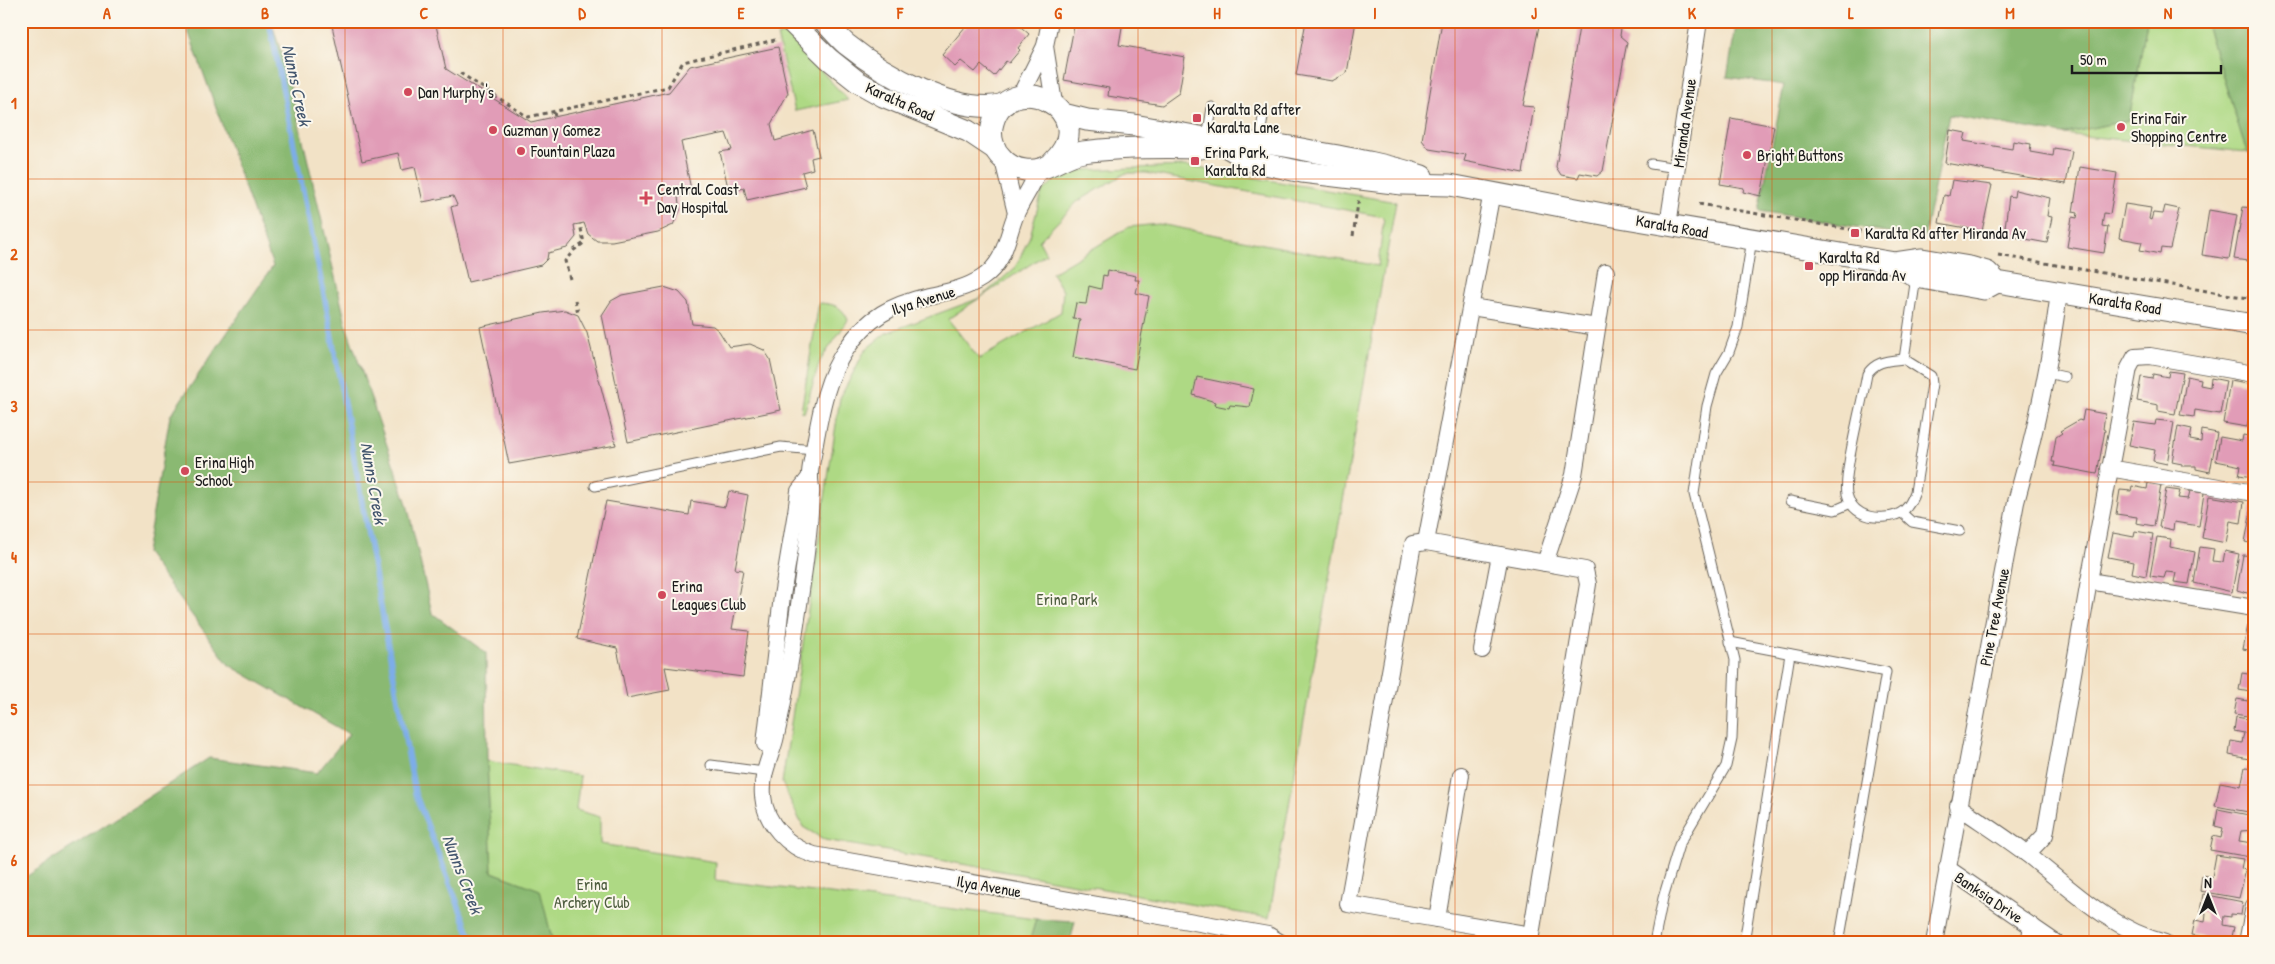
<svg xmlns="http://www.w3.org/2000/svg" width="2275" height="964" font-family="'Patrick Hand',sans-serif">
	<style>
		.green { fill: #aed984; stroke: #657a50; fill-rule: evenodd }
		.forest { fill: #8ab972; stroke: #536a47 }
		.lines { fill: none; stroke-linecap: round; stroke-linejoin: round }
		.stream { stroke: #7dade8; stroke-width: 5.5 }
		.building { fill: #e19cb7 }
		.service-casing { stroke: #676158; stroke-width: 11 }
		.minor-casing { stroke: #676158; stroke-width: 18 }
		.tertiary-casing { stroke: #676158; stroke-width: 23 }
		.path { stroke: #676158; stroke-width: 3; stroke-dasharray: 4 4; stroke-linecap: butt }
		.service { stroke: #fff; stroke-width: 9 }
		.minor { stroke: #fff; stroke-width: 16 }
		.tertiary { stroke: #fff; stroke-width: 21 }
		.grid { fill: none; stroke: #de560d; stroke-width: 1; stroke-opacity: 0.55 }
		.poi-dot { fill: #d1495b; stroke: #fbf7ec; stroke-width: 2 }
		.labels { text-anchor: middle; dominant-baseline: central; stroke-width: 4; stroke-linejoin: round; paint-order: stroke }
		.poi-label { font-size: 16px; fill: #1c1c1c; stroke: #fbf7ec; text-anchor: start }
		.street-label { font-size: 16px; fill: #1c1c1c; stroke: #fbf7ec }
		.park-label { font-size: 16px; fill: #4f5e40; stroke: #fbf7ec }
		.water-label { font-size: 18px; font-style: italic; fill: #43566e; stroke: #fbf7ec }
		.neatline { fill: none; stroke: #de560d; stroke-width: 2 }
		.grid-label { font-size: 16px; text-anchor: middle; font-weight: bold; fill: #de560d }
	</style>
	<rect width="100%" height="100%" fill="#fbf7ec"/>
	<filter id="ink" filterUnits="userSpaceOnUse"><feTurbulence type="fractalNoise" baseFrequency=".02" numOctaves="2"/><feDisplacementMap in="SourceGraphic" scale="10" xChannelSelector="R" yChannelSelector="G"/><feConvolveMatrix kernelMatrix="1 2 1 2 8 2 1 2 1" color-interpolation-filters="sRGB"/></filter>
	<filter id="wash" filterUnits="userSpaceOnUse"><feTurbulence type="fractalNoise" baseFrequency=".0096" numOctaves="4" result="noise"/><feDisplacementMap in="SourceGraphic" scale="20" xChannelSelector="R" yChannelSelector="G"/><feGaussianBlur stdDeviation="1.12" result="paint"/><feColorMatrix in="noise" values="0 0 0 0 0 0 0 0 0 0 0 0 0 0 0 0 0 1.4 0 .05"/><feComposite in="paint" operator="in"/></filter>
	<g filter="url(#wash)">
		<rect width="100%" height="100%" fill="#f2e2c6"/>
		<!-- green -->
		<g class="green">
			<polygon points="2147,21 2205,21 2247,152 2063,134 2129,120"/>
			<polygon points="786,33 848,100 795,111 777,36"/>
			<path d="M 1186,166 L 1396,202 L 1269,918 L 825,840 L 803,827 L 782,783 L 840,398 L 865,350 L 886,333 L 980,298 L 1015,268 L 1030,236 L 1042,192 L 1058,177 L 1082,170 ZM 1126,173 L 1146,173 L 1384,217 L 1378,266 L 1159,224 L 1129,227 L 1052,273 L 1063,291 L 1061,312 L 979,359 L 948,319 L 1046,254 L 1039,241 L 1077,202 Z"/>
			<path d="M 819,303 C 834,304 842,306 848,320 L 820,361 L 804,413 L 801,412 Z"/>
			<polygon points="487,761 580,776 576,810 600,817 600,844 716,862 715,880 1036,919 1029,943 553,943 539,890 492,872"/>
		</g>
		<!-- forest -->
		<g class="forest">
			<polygon points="191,21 271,21 286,68 347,328 407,504 432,613 486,653 487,761 492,872 540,890 553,943 21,943 21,880 209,758 317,773 349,734 229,665 146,553 170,416 273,266 186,25"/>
			<polygon points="1737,21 2147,21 2129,120 2063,134 1949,115 1924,238 1759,211 1784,85 1727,77"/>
			<polygon points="2205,21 2254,21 2254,154 2247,152"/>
			<polygon points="1036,919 1075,921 1070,943 1029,943"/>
		</g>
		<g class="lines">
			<!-- stream -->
			<polyline class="stream" points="269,21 327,310 415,793 473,943"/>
		</g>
		<g id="blocks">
			<!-- building -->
			<g class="building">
				<polygon points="331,21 435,21 446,69 531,122 669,92 690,66 778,47 788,93 771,124 775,141 813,130 819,156 811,158 813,169 802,172 806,187 747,200 744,188 729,192 720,152 732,150 726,133 681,142 692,194 678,197 680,210 673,225 658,232 612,241 597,241 588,234 584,223 574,225 576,237 567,248 548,253 547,259 541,265 468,282 451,207 457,205 453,196 423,202 415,167 402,170 398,153 362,161"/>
				<polygon points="970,21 1014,21 1029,34 1018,48 1020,50 1009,63 1006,61 994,76 981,65 975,72 961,61 955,67 942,55"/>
				<polygon points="1075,21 1123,21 1119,45 1185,57 1179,93 1162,105 1108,96 1109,88 1064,80"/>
				<polygon points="1306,21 1356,21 1347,73 1332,81 1296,75"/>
				<polygon points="1442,21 1540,21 1523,106 1534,107 1523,173 1464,161 1466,155 1429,149 1422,140"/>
				<polygon points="1580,21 1622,21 1620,36 1627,42 1603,171 1597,176 1580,173 1578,178 1561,175 1556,167"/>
				<polygon points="1731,118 1774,126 1761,196 1743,192 1744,188 1720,184"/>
				<polygon points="1950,130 1966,133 1964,141 2012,149 2013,141 2031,144 2030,152 2053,156 2054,148 2072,151 2066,184 1945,163"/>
				<polygon points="2080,167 2117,173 2110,214 2104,213 2102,226 2108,227 2104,253 2067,247 2072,217 2077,218 2078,213 2073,212"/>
				<polygon points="1952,180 1992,185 1982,231 1939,223 1944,195 1949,196"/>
				<polygon points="2015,190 2050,198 2047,216 2052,217 2047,243 2004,235 2009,196 2014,197"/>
				<polygon points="2125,204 2151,208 2149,219 2151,220 2153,213 2163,214 2165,206 2179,209 2170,249 2161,248 2160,254 2140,250 2142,242 2119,238"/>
				<polygon points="2243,207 2254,208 2254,262 2234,259"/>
				<polygon points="2209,210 2237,215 2229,259 2202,255"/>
				<polygon points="1108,270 1136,276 1135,280 1139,280 1136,293 1149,296 1135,369 1073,357 1080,319 1073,318 1076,303 1086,304 1089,286 1101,289 1103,275 1107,276"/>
				<polygon points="664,287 679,292 688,302 692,324 713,326 719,331 729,347 750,344 764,350 770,359 781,410 628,442 602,315 611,301 622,295"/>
				<polygon points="565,310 578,315 587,333 616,445 509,464 480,327 543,313"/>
				<polygon points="2169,371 2183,373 2175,414 2158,411 2158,405 2137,401 2141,377 2152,379 2153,374 2168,377"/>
				<polygon points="2187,376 2201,379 2200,385 2210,387 2211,378 2226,381 2220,414 2195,410 2194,417 2180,415"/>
				<polygon points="1197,377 1254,389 1250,407 1230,405 1229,408 1214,405 1215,402 1193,395"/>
				<polygon points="2230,381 2254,385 2254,408 2251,407 2247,427 2223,423"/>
				<polygon points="2084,410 2105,414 2103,429 2105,430 2097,474 2054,466 2055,462 2052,462 2056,437 2062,433 2060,431 2079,420 2082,421"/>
				<polygon points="2156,420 2174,422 2167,464 2153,461 2155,450 2129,445 2134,422 2155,425"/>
				<polygon points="2178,426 2192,429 2190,440 2201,442 2202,430 2217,433 2210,472 2196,469 2196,466 2182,466 2182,464 2172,462"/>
				<polygon points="2243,435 2254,437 2253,477 2239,475 2241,466 2216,461 2220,437 2242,441"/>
				<polygon points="2148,483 2161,485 2154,526 2136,523 2137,517 2116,514 2120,490 2131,491 2132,486 2147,489"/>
				<polygon points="2166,489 2180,491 2178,498 2188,499 2190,491 2204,493 2199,526 2174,522 2173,530 2159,527"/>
				<polygon points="729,491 748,495 735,569 743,570 732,629 749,631 743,677 665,667 670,690 627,698 617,648 577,639 606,501 689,515 691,501 725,507"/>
				<polygon points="2209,496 2244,502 2241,523 2230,521 2226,543 2202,538"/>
				<polygon points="2253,501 2254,501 2254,544 2245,542"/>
				<polygon points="2135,531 2153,534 2146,576 2132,573 2134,562 2108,557 2113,533 2134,537"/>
				<polygon points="2157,537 2171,539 2170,547 2195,552 2189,584 2174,582 2176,573 2166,572 2164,578 2150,576"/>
				<polygon points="2200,547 2214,549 2212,561 2223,562 2225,551 2239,554 2232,592 2194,583"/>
				<polygon points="2243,555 2254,556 2254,595 2237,590"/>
				<polygon points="2248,625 2254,626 2254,651 2243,649"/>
				<polygon points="2242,673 2254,675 2254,717 2234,714 2237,699 2248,701 2250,692 2239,690"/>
				<polygon points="2236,717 2254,720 2254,760 2229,755 2231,741 2242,743 2244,733 2234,731"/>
				<polygon points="2245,767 2254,768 2254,813 2215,806 2220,782 2241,786"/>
				<polygon points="2218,809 2254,816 2254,830 2241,831 2239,841 2253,843 2250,857 2210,850 2213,836 2221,838 2223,828 2215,826"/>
				<polygon points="2216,855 2243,859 2241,869 2246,870 2239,898 2200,891 2202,875 2212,877"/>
				<polygon points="2203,894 2243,902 2241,915 2231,914 2231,917 2224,916 2223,925 2234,927 2231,942 2192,935 2195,920 2205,922 2206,913 2200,911"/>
			</g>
		</g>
	</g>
	<g filter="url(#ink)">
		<use href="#blocks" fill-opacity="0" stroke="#676158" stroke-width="1"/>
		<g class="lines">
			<!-- service casing -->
			<g class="service-casing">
				<g id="service">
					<polyline points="1201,137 1209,127 1212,107"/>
					<polyline points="1259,143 1263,117"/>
					<polyline points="1651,164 1677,168"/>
					<path d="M 1904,359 L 1931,376 L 1932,384 L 1915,492 C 1909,508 1902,516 1885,517 C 1868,519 1851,512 1847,494 C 1843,473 1863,399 1867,374 C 1877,360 1889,361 1904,359 Z"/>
					<polyline points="1904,359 1916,277"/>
					<polyline points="2047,373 2065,377"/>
					<polyline points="595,486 781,447 814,450"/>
					<polyline points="1790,501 1835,510 1851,503"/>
					<polyline points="1902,513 1912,522 1960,531"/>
					<polyline points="1730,642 1886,672 1839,943"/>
					<polyline points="711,765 764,772"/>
					<polyline points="1654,943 1663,898 1679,845 1726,766 1732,739 1735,660 1694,494 1707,406 1716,374 1729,352 1738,327 1752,239"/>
					<polyline points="1744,943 1790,654"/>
				</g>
			</g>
			<!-- minor casing -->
			<g class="minor-casing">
				<g id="minor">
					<polyline points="1045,46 1054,103"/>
					<polyline points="1020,96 1045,46 1050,21"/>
					<polyline points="1003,160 1016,213"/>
					<path d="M 1038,170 C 1033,186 1023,198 1016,214 C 1006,238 1006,262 982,278 C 965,289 947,292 928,296 C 892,305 868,317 847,348 C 826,377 820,415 814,449 C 813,458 809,469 810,478 C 810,484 812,489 811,494 C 809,542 801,591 794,638 C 788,672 783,707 775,740 C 770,759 761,774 763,796 C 765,823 788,847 814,855 L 1268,935 L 1281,943"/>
					<polyline points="1668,225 1699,21"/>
					<polyline points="1471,307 1597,327"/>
					<polyline points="2109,468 2254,493"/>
					<polyline points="1426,542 1492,192"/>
					<polyline points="1545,563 1574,475 1606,272"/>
					<polyline points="2089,581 2254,608"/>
					<polyline points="1482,650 1500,555"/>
					<polyline points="765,744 782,596 796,512 799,491 810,477"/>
					<path d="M 1958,806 C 1981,822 2005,837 2027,854 C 2071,889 2109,928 2165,943"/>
					<polyline points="2027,854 2045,835 2089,581 2129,368 2135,357 2150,356 2254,374"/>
					<polyline points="1947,868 2056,943"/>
					<polyline points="1437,919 1461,775"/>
					<polyline points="1530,943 1531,935 1588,584 1585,570 1426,542 1413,544 1348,904 1531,935"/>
					<path d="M 1934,943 L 2016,502 C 2035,434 2050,364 2059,293"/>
					<polyline points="2029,943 2032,926"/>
					<polyline points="2247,943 2254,906"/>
				</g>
			</g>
			<!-- tertiary casing -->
			<g class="tertiary-casing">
				<g id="tertiary">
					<polyline points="790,21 829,59 858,82 883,96 968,131 995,149"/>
					<path d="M 824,21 C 831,28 838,37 846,44 C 882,73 957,117 1005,104"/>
					<path d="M 1063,114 L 1087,120 L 1134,125 L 1200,137 C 1220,151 1238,142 1260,143 C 1280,144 1301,149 1321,153 C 1355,159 1389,165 1422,176"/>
					<polyline points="1225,146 1251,161 1302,172 1402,184 1450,185 1608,215 1895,263 1922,259 1970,267 1987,272 1997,282 2254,325"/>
					<path d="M 1052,163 C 1107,111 1005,61 992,127 C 990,138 994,151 1002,158 C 1008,165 1017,169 1025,170 C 1046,173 1063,155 1083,152 C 1122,147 1161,147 1201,148 L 1209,143"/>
					<polyline points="1895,263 1916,277 1984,289 1997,282"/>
				</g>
			</g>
			<!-- path -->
			<g class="path">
				<polyline points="460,73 528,117 668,87 683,62 779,39"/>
				<polyline points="554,112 555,117"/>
				<polyline points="1699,204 1908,239"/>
				<polyline points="1353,236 1359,197"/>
				<polyline points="1998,255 2254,299"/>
				<polyline points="570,279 565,261 574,250 584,243 580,224"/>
				<polyline points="575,300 578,313"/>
			</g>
			<!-- service -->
			<use href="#service" class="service"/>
			<!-- minor -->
			<use href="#minor" class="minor"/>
			<!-- tertiary -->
			<use href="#tertiary" class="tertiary"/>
		</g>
	</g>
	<!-- grid -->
	<path class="grid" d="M 186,21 L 186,943M 345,21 L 345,943M 503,21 L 503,943M 662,21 L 662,943M 820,21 L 820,943M 979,21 L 979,943M 1138,21 L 1138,943M 1296,21 L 1296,943M 1455,21 L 1455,943M 1613,21 L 1613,943M 1772,21 L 1772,943M 1930,21 L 1930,943M 2089,21 L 2089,943M 21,179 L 2254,179M 21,330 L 2254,330M 21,482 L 2254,482M 21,634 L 2254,634M 21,785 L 2254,785"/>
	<!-- markers -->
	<g class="poi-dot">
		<circle cx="408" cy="92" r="5"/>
		<rect x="1192" y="113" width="10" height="10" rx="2.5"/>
		<circle cx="2121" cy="127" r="5"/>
		<circle cx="493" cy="130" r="5"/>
		<circle cx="521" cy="151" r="5"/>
		<circle cx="1747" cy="155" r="5"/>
		<rect x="1190" y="156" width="10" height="10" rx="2.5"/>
		<path d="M643.5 190.5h5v5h5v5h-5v5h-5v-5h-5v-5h5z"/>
		<rect x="1850" y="228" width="10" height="10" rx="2.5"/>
		<rect x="1804" y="261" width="10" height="10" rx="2.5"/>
		<circle cx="185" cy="471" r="5"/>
		<circle cx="662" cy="595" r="5"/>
	</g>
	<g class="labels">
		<!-- poi labels -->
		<g class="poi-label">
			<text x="418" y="92">Dan Murphy's</text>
			<text x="1207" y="109">Karalta Rd after<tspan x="1207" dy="18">Karalta Lane</tspan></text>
			<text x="2131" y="118">Erina Fair<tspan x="2131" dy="18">Shopping Centre</tspan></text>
			<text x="503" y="130">Guzman y Gomez</text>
			<text x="531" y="151">Fountain Plaza</text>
			<text x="1205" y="152">Erina Park,<tspan x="1205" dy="18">Karalta Rd</tspan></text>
			<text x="1757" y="155">Bright Buttons</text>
			<text x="657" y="189">Central Coast<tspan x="657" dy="18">Day Hospital</tspan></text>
			<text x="1865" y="233">Karalta Rd after Miranda Av</text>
			<text x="1819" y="257">Karalta Rd<tspan x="1819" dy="18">opp Miranda Av</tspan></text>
			<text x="195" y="462">Erina High<tspan x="195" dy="18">School</tspan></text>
			<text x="672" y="586">Erina<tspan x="672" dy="18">Leagues Club</tspan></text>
		</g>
		<!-- street labels -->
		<g class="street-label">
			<text transform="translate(900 101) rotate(24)">Karalta Road</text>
			<text transform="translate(1684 123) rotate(-82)">Miranda Avenue</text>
			<text transform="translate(1672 226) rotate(10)">Karalta Road</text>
			<text transform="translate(923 300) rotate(-17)">Ilya Avenue</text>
			<text transform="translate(2125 303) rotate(9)">Karalta Road</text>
			<text transform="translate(1994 617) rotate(-79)">Pine Tree Avenue</text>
			<text transform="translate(989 886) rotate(10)">Ilya Avenue</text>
			<text transform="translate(1989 897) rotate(34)">Banksia Drive</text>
		</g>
		<!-- park labels -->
		<g class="park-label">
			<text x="1067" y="599">Erina Park</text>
			<text x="592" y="884">Erina<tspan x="592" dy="18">Archery Club</tspan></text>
		</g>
		<!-- water labels -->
		<g class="water-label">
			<text transform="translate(297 85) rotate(78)">Nunns Creek</text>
			<text transform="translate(374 483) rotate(80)">Nunns Creek</text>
			<text transform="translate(463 874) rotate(69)">Nunns Creek</text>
		</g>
	</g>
	<!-- margin -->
	<rect width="2275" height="964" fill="none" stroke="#fbf7ec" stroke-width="55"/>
	<!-- north arrow -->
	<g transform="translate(2208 896)" stroke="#fbf7ec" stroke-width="4" paint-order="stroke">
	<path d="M0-4L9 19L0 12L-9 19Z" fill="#1c1c1c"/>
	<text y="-8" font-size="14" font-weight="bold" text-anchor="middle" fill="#1c1c1c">N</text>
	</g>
	<!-- scale -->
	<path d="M2072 65v8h149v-8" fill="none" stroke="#1c1c1c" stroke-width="2.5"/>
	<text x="2080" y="65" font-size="15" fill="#1c1c1c" stroke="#fbf7ec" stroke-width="4" paint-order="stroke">50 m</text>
	<rect x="28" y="28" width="2220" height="908" class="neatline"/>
	<g class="grid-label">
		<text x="107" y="19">A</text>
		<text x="265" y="19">B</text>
		<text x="424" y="19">C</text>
		<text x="582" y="19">D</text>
		<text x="741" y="19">E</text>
		<text x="900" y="19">F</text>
		<text x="1058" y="19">G</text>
		<text x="1217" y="19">H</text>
		<text x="1375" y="19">I</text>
		<text x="1534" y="19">J</text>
		<text x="1692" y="19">K</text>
		<text x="1851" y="19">L</text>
		<text x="2010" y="19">M</text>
		<text x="2168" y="19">N</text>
		<text x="14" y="109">1</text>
		<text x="14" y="260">2</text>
		<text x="14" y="412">3</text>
		<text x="14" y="563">4</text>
		<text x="14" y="715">5</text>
		<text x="14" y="866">6</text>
	</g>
</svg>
